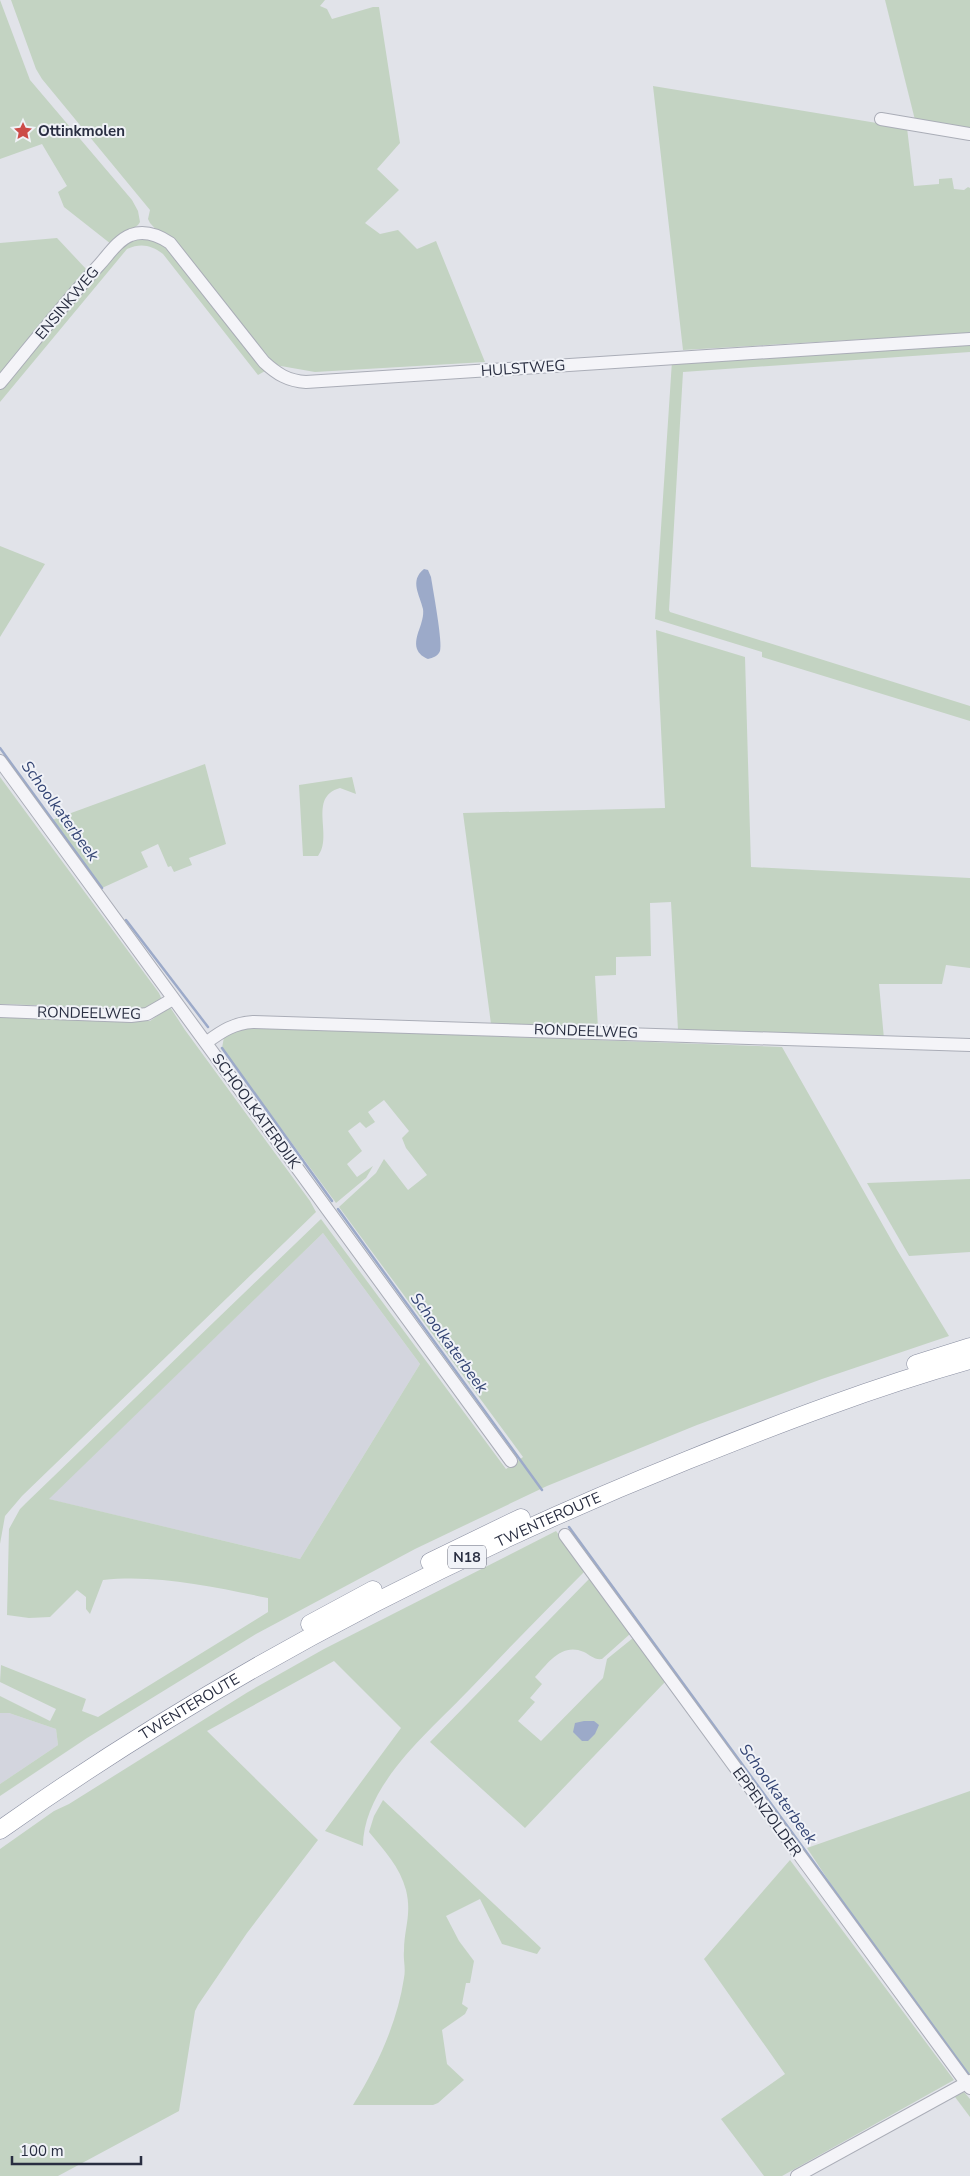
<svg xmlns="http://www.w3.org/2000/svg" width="970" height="2176" font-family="'Nunito Sans',sans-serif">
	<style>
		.built { fill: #d3d5de }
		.green { fill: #c3d3c2; fill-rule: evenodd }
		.water { fill: #9caac9 }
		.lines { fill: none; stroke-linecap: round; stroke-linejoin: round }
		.stream { stroke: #9caac9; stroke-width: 2.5 }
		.minor-casing { stroke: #aaadb7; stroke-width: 14 }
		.highway-casing { stroke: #888da0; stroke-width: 19 }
		.minor { stroke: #f4f4f8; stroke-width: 12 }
		.highway { stroke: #fff; stroke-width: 18 }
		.labels { text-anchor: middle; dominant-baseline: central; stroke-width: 4; stroke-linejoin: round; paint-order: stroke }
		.shield { fill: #f0f2f7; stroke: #656978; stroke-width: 1 }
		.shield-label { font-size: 14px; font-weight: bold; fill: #292e41 }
		.poi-label { font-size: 15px; font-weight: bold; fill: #292e41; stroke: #f0f2f7; text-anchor: start }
		.street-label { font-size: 15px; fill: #292e41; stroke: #f0f2f7 }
		.water-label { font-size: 16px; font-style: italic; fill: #344574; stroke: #f0f2f7 }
	</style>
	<rect width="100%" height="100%" fill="#e1e3e9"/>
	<!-- built -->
	<g class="built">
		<polygon points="323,1233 420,1364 300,1559 48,1499"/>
		<polygon points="0,1713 9,1713 56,1729 58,1745 0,1784"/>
	</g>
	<!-- green -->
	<g class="green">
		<polygon points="0,0 30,80 132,200 138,211 140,222 138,225 111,244 64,207 58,192 67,186 42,144 0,159"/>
		<polygon points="11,0 325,0 320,6 327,9 332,19 373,7 379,7 400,143 377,169 399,190 365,223 380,234 398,230 417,249 436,241 485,362 315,372 275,365 234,314 150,223 148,219 150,210 42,79 36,69"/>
		<polygon points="885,0 970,0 970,129 915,120"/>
		<polygon points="653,86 907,128 914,186 939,184 939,179 952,178 954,189 964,190 968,187 970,188 970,333 683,350"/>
		<path d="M 133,236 L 159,238 L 265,371 L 258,375 L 163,254 C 151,245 141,243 127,249 L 0,402 L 0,388 L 103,264 Z"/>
		<polygon points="57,238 87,270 0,373 0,243"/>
		<polygon points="970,342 970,352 683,372 669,610 670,612 970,706 970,721 762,657 762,652 655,619 672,361"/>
		<polygon points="0,546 45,564 0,637"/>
		<polygon points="656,630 745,657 751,867 970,878 970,968 946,965 942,984 879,984 884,1039 678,1030 671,902 650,903 651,956 616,957 616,975 595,976 598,1028 491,1024 463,813 665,808"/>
		<polygon points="205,764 226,844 189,858 192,865 174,872 171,866 168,867 158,844 141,852 148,867 102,888 52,820"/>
		<polygon points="0,777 159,993 163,1002 152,1009 0,1004"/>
		<path d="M 352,777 L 356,794 L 340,788 C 307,797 334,836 318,856 L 303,856 L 299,785 Z"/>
		<polygon points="170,1007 185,1030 310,1201 316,1212 22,1496 5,1516 0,1544 0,1015 150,1021"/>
		<path d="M 249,1027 L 782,1047 L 897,1250 L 949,1336 L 822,1379 L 697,1425 L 547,1486 L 415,1549 L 256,1634 L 87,1738 L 0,1796 L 0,1784 L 58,1745 L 56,1729 L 9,1713 L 0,1713 L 0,1696 L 50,1721 L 56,1709 L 0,1682 L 1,1665 L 86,1699 L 82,1711 L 98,1717 L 268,1612 L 268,1598 C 214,1587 157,1574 103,1580 L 90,1614 L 86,1609 L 86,1597 L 77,1590 L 50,1617 L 29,1618 L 7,1615 L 9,1529 L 20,1509 L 26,1503 L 321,1219 L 506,1469 L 523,1457 L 339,1207 L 376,1173 L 384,1159 L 408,1190 L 427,1175 L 406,1148 L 402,1138 L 409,1131 L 384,1100 L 368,1112 L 375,1122 L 366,1128 L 360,1122 L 348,1131 L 362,1151 L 347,1164 L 357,1177 L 373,1166 L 366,1178 L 336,1203 L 222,1048 L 224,1037 L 232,1032 ZM 323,1233 L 420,1364 L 300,1559 L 49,1499 Z"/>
		<polygon points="970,1179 970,1252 909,1256 867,1183"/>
		<path d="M 556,1531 L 580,1562 L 584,1572 C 545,1611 507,1650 470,1689 C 431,1730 363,1785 363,1846 L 325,1831 L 401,1728 L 334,1661 L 207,1731 L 318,1840 L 247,1933 L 198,2005 L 195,2011 L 179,2111 L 58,2176 L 0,2176 L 0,1849 L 54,1811 L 69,1804 L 248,1692 L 324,1649 Z"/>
		<path d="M 589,1579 L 630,1634 L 602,1659 C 594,1660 590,1655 584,1652 C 562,1642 548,1663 535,1677 L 542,1684 L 530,1698 L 535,1702 L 518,1721 L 541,1741 L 603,1678 L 607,1659 L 633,1638 L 665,1682 L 525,1828 L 430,1742 Z"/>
		<polygon points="970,1791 970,2075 969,2075 836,1892 807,1848"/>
		<path d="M 383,1800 L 541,1948 L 537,1954 L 502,1944 L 480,1899 L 446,1916 L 459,1941 L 474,1961 L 470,1983 L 466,1983 L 462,2004 L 468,2008 L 465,2014 L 442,2030 L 447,2064 L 464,2080 L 438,2103 L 433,2105 L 353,2105 C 377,2066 397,2024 404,1978 C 406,1968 403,1960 404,1951 C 404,1928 412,1915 406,1890 C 400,1867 384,1850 369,1832 L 374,1816 Z"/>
		<polygon points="790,1860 954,2080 782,2176 764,2176 721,2119 785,2074 704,1959"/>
		<polygon points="964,2092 970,2099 970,2117 955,2097"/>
	</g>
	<!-- water -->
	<g class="water">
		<path d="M 424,569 L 428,570 L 431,577 C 433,590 443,643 440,651 C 438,656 433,658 428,659 C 423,657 419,654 417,649 C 413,636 425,623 423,609 C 420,595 409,581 424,569 Z"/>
		<polygon points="584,1721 594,1721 599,1725 595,1734 588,1741 582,1741 573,1732 575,1723"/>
	</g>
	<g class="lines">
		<!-- stream -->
		<g class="stream">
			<polyline points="0,748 102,888"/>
			<polyline points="126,920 208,1027"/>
			<polyline points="222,1048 332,1201"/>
			<polyline points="338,1209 542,1490"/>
			<polyline points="569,1527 969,2075"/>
		</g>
		<!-- minor casing -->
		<g class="minor-casing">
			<g id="minor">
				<polyline points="881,119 970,134"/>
				<path d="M 0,383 C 33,343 65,302 100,264 C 109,254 118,240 131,235 C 145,230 158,235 170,243 L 264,362 C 277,374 288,381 306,382 L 970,339"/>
				<polyline points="0,761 511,1461"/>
				<polyline points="0,1011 131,1016 147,1014 173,999"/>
				<path d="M 207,1042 C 222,1031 234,1023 253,1022 L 970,1045"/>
				<polyline points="565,1535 970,2088"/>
				<polyline points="797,2176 970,2081"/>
			</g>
		</g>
		<!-- highway casing -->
		<g class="highway-casing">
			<g id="highway">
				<polyline points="916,1364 970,1347"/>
				<polyline points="430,1562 521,1518"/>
				<polyline points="310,1624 373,1590"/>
				<path id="s1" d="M 0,1830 C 213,1679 446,1557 688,1460 C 780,1423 874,1387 970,1360"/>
			</g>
		</g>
		<!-- minor -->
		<use href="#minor" class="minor"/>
		<!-- highway -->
		<use href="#highway" class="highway"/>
	</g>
	<!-- icons -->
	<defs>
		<g id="sight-bare" transform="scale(1.5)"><path d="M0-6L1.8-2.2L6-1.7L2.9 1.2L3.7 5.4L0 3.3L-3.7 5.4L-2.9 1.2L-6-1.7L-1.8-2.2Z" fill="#cc4c48" stroke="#f0f2f7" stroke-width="2.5" paint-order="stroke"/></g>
	</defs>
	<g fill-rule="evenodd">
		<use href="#sight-bare" x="23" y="131"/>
	</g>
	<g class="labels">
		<!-- shield labels -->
		<rect class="shield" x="448" y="1545.5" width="38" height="23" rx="4"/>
		<g class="shield-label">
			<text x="467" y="1557">N18</text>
		</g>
		<!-- poi labels -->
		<g class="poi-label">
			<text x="38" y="131">Ottinkmolen</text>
		</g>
		<!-- street labels -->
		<g class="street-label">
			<text transform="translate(67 303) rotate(-50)">ENSINKWEG</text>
			<text transform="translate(523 368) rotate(-4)">HULSTWEG</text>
			<text transform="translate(89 1013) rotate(1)">RONDEELWEG</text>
			<text transform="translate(586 1031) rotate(2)">RONDEELWEG</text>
			<text transform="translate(256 1111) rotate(54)">SCHOOLKATERDIJK</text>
			<text stroke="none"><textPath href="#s1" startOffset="631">TWENTEROUTE</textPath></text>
			<text stroke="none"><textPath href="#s1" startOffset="226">TWENTEROUTE</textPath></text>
			<text transform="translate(767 1812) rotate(54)">EPPENZOLDER</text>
		</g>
		<!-- water labels -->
		<g class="water-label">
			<text transform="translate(60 811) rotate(54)">Schoolkaterbeek</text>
			<text transform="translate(449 1343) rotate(54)">Schoolkaterbeek</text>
			<text transform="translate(778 1794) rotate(54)">Schoolkaterbeek</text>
		</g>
	</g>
	<!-- scale -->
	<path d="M12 2156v8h129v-8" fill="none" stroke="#292e41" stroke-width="2.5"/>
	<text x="20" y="2156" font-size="15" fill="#292e41" stroke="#f0f2f7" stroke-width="4" paint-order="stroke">100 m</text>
</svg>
